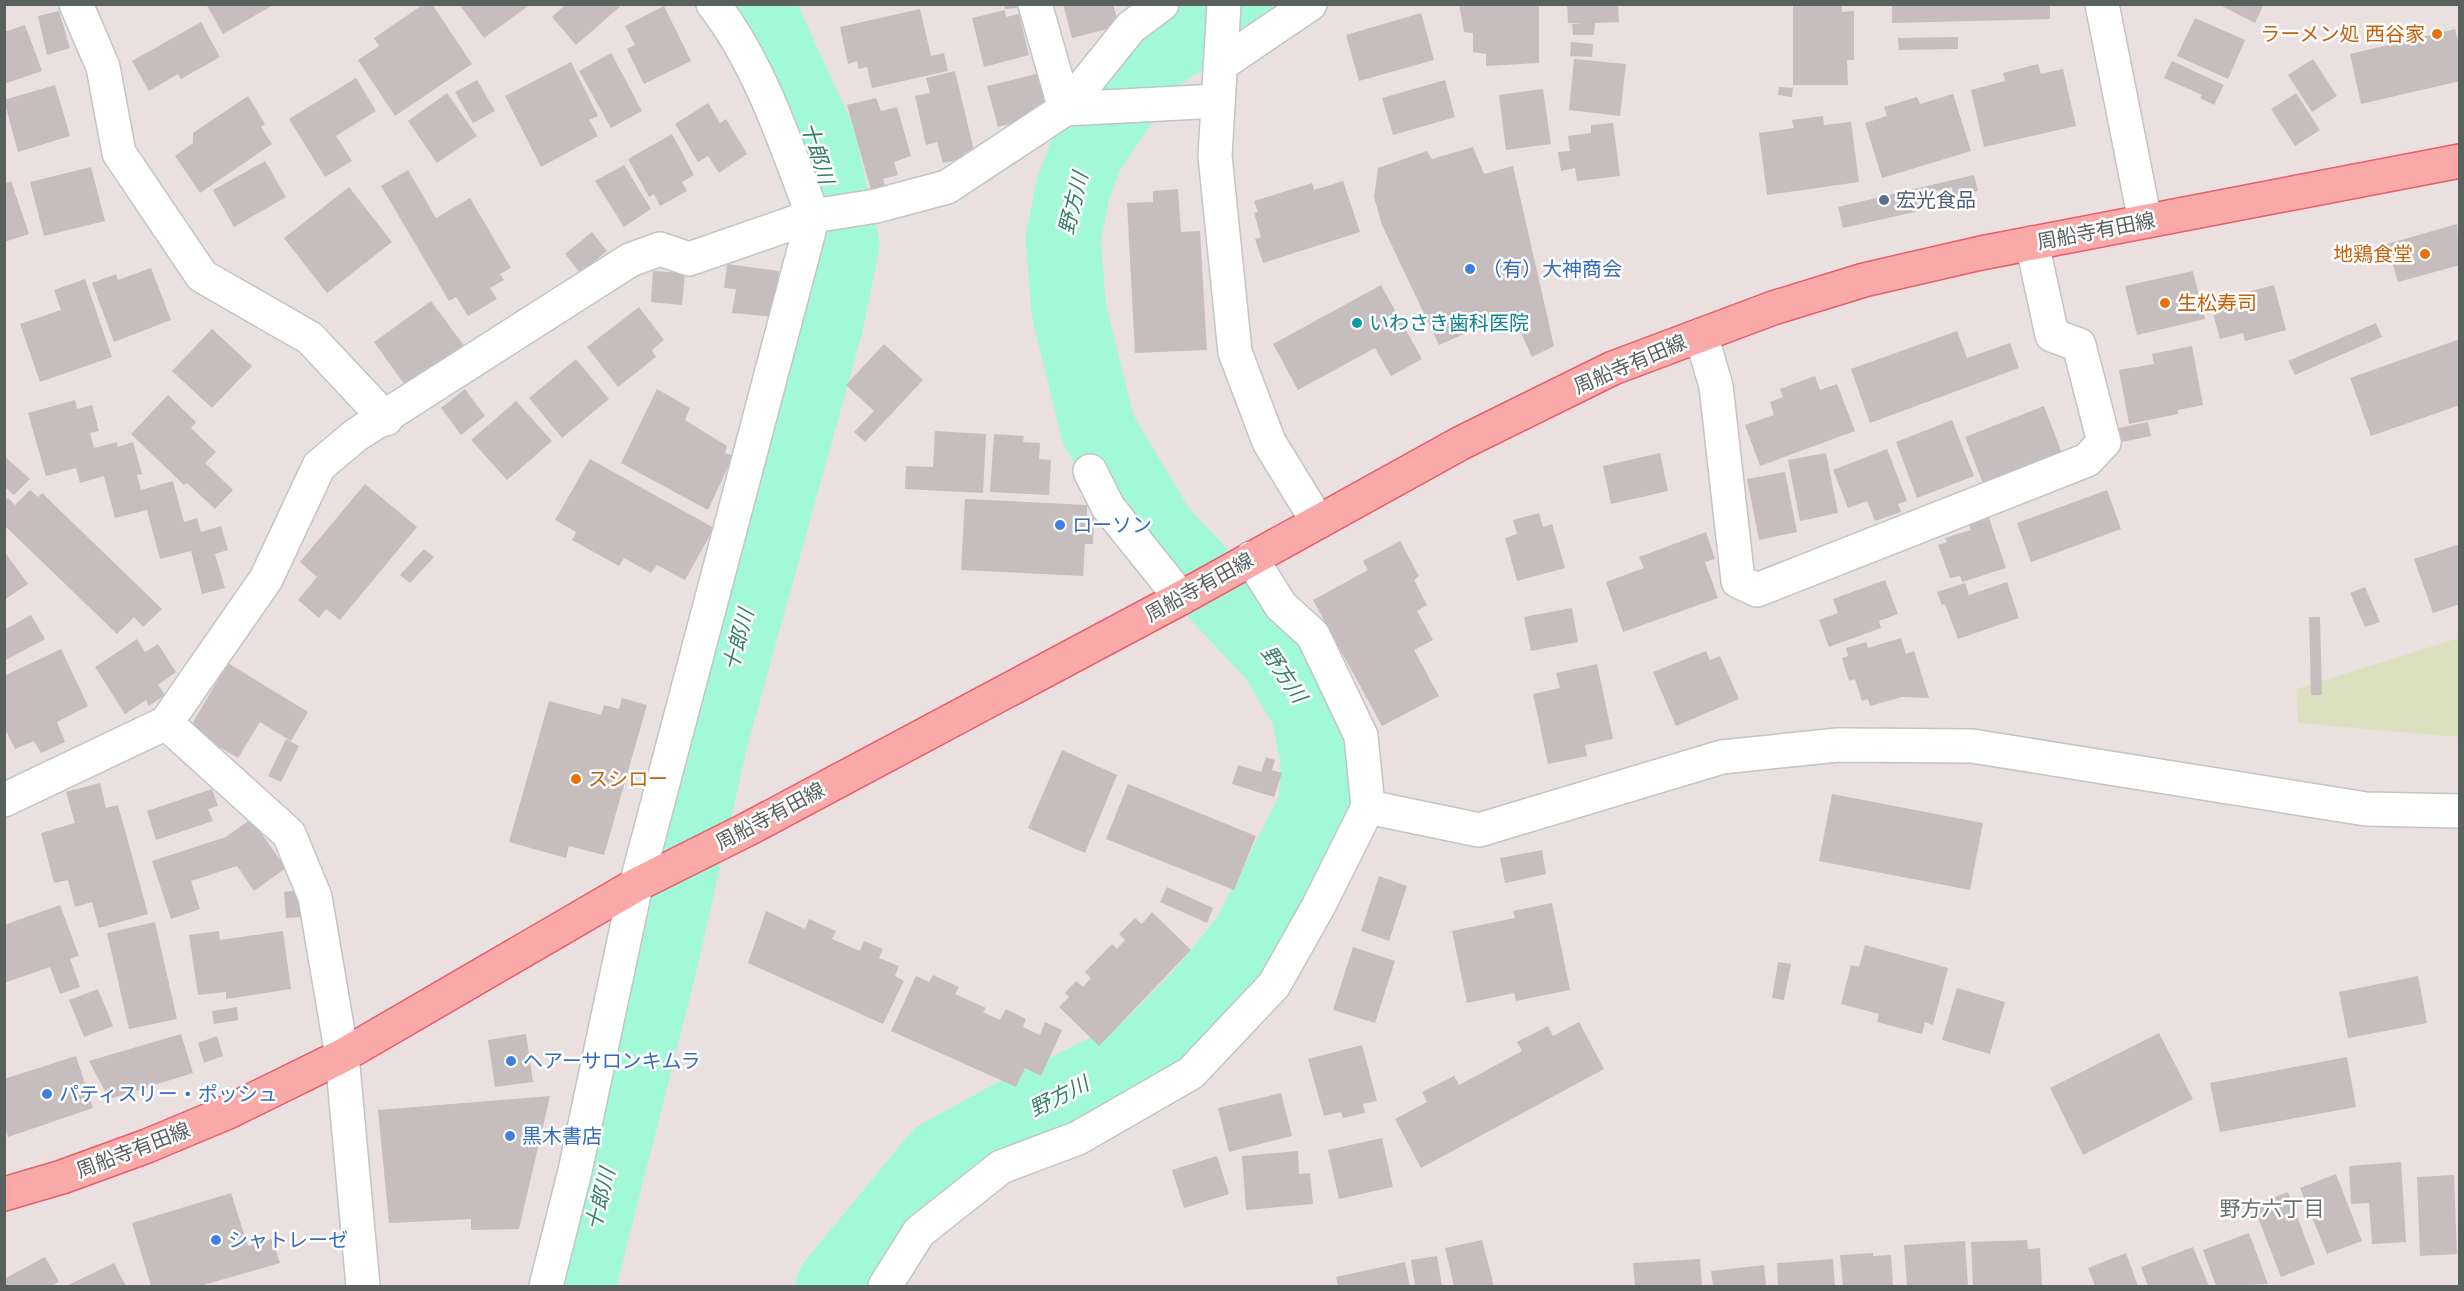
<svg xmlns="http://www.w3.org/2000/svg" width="2464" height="1291" font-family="Helvetica,'Noto Sans JP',sans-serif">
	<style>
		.green { fill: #dbe1be }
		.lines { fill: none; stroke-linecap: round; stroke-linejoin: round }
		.river { stroke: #a2f9d8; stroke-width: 75 }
		.building { fill: #c6bdbe }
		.minor-casing { stroke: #bfc6c4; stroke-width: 36 }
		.major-casing { stroke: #e75d6b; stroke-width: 36 }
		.minor { stroke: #fff; stroke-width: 33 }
		.major { stroke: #f9a9a7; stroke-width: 33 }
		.food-dot { fill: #e8710a; stroke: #fff; stroke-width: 2 }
		.service-dot { fill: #5c6f8a; stroke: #fff; stroke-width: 2 }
		.shop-dot { fill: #3f7fe0; stroke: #fff; stroke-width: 2 }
		.culture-dot { fill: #0f9aa8; stroke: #fff; stroke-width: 2 }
		.labels { text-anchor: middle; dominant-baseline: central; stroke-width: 5; stroke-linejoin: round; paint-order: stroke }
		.food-label { font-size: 20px; fill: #c56008; stroke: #fff; text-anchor: end }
		.service-label { font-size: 20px; fill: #4e5e75; stroke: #fff; text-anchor: start }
		.street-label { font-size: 20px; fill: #59605e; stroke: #fff }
		.shop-label { font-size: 20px; fill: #366cbe; stroke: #fff; text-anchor: start }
		.culture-label { font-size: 20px; fill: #0d838f; stroke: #fff; text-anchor: start }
		.water-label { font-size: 21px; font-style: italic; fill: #357e68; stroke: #fff }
		.neighbourhood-label { font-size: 21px; fill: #6a726f; stroke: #fff }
	</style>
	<rect width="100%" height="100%" fill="#ebe0e0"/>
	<!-- green -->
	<polygon class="green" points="2459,638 2459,737 2298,723 2296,689"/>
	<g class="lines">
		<!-- river -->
		<g class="river">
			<polyline points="578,1286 659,967 711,737 826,323 842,245 818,139 756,4"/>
			<polyline points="833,1286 939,1157 1007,1120 1145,1053 1198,1000 1249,938 1316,806 1318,759 1308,710 1276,656 1159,531 1098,429 1069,311 1063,239 1073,189 1087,152 1148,61 1235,4"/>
		</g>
	</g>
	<!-- building -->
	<g class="building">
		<polygon points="206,4 275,4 223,34"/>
		<polygon points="424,4 432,4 472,64 395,116 358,60 379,46 374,38"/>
		<polygon points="459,4 531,4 484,38"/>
		<polygon points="566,4 623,4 576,45 552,17"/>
		<polygon points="1004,4 1016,4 1017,8 1005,9"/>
		<polygon points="1063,4 1113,4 1119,26 1072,38"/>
		<polygon points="1459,4 1539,4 1539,63 1486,66 1486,54 1473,52 1473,33 1464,32"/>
		<polygon points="1567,4 1618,4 1619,22 1595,23 1594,35 1573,35 1572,24 1582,23 1568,23"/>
		<polygon points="1793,4 1842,4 1842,12 1854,11 1854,60 1847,60 1848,85 1793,85"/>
		<polygon points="1892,4 2050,4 2050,19 1892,23"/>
		<polygon points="2218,4 2264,4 2255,23"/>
		<polygon points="664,6 691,61 644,84 627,49 635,45 625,26"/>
		<polygon points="920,9 931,56 944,53 948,71 872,88 867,67 859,69 857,61 848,64 840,27"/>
		<polygon points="1005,10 1006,17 1019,14 1029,55 984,67 972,18"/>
		<polygon points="59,11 70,48 47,55 38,16"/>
		<polygon points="1421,13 1434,60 1359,81 1346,35"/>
		<polygon points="2195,18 2245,40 2228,79 2177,56"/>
		<polygon points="201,22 220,57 181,79 178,74 149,91 132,61"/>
		<polygon points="25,25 42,71 4,84 4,32"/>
		<polygon points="2455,29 2460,47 2460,81 2361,104 2350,54"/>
		<polygon points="1958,37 1958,49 1899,50 1898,38"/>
		<polygon points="1571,42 1593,44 1592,57 1570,56"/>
		<polygon points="611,53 642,111 611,128 579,71"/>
		<polygon points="1574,59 1626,64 1620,116 1569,110"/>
		<polygon points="2313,59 2337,96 2312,112 2288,75"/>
		<polygon points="2172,61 2224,85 2214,105 2200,98 2202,95 2164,78"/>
		<polygon points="571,62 598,116 589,120 598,136 541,167 505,96"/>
		<polygon points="2038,64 2041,74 2063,69 2076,126 1984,147 1971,90 2005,81 2003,73"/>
		<polygon points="955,71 974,151 964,153 966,158 943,163 937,142 926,145 915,96 930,93 926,78"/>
		<polygon points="1040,73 1049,105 1032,119 998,127 987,86"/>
		<polygon points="356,78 376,111 336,136 352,161 325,177 289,119"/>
		<polygon points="477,80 495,111 473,123 455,92"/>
		<polygon points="1445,80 1455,117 1393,135 1382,98"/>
		<polygon points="55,85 70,136 18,152 4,100"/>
		<polygon points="1779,87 1793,88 1792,97 1778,95"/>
		<polygon points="1543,89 1551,144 1506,150 1499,95"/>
		<polygon points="447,93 477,136 437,163 408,121"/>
		<polygon points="2296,93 2320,130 2295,146 2271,109"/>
		<polygon points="1953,94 1971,151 1882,178 1865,123 1887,116 1884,107 1917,97 1920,104"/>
		<polygon points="248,96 265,124 261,127 272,144 200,193 175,156 193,143 193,133"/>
		<polygon points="876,98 881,111 897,107 911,156 894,162 898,175 883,179 885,186 871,190 847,105"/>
		<polygon points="708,103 720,123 726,119 747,154 719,173 708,156 698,162 675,124"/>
		<polygon points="1823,116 1824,125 1851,122 1859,182 1767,195 1759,133 1794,128 1792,120"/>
		<polygon points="1613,123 1620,176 1577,181 1575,168 1561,171 1558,152 1570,151 1568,136 1591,133 1591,125"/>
		<polygon points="672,134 694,175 682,182 687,191 660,206 654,194 649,197 628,159"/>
		<polygon points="1473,147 1484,174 1513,166 1554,346 1532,357 1512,313 1439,345 1382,225 1374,197 1378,168 1427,151 1432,159"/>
		<polygon points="265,161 286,197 234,227 213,190"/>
		<polygon points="624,165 651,209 624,227 595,181"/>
		<polygon points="91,167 105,221 44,236 30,182"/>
		<polygon points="408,170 436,218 470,198 511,268 500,274 504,280 490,288 497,299 468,316 456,297 449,301 381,186"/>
		<polygon points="1974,175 1978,191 1954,197 1952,187 1916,196 1919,211 1843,228 1838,207"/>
		<polygon points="11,181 29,234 4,242 4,184"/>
		<polygon points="1343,181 1360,232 1263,263 1255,239 1261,237 1254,213 1258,212 1254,201 1312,183 1314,190"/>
		<polygon points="349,187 392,242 327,293 284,238"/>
		<polygon points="1178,189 1181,232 1200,231 1207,350 1135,353 1127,203 1153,202 1153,191"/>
		<polygon points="2457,224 2460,265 2398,282 2387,244"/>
		<polygon points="592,232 607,251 580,273 565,254"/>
		<polygon points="727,264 779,271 774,317 732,313 736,289 724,288"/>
		<polygon points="151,268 171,320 114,342 92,283 116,274 118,280"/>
		<polygon points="653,271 685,273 682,305 651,302"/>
		<polygon points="2193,271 2205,319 2137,335 2125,286"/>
		<polygon points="85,279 112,357 40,382 20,324 61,310 54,290"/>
		<polygon points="1381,285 1422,359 1391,376 1375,348 1298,390 1273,344"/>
		<polygon points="2274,285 2286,330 2245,341 2243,333 2220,339 2210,302"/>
		<polygon points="431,301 465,347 407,388 374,342"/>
		<polygon points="639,307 664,340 652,350 656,357 618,387 587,347"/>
		<polygon points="2376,323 2382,337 2295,375 2288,361"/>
		<polygon points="212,329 252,366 212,408 172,371"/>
		<polygon points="1957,331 1967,358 2010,343 2019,368 1870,423 1851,369"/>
		<polygon points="2460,339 2460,405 2371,436 2350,378"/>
		<polygon points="884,344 923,380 865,442 854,432 874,411 846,385"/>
		<polygon points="2192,346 2203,405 2178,410 2178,414 2129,424 2119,370 2154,364 2152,354"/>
		<polygon points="576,359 609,399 562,438 529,398"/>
		<polygon points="1815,376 1820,390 1837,384 1855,431 1760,466 1745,425 1774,415 1770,402 1783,397 1780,389"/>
		<polygon points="465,389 485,416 461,435 441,408"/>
		<polygon points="657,389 690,408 685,420 727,446 725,453 733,456 708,510 621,463"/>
		<polygon points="168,395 196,422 191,428 216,452 205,463 233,490 215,509 187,483 184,485 131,434"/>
		<polygon points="75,400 77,409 92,405 99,431 90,433 94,448 117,442 118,447 133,442 142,474 137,475 141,490 173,481 184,522 197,518 201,532 221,526 228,550 215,554 225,588 202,594 191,551 160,559 147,510 115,518 104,476 80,483 76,468 46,476 28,413"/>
		<polygon points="516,401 552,441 507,480 471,440"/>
		<polygon points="2044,406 2063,456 1984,486 1965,437"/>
		<polygon points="1952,420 1974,476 1917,498 1896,442"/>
		<polygon points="2148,422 2151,436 2117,443 2114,429"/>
		<polygon points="935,431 986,434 983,493 905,489 906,466 933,467"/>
		<polygon points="994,434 1024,436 1023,442 1040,443 1039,459 1051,460 1049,495 990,492"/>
		<polygon points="1887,449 1907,501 1898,504 1901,512 1875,521 1867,501 1848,508 1833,470"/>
		<polygon points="1660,453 1668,491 1611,504 1603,466"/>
		<polygon points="1826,453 1838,513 1800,521 1788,460"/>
		<polygon points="4,456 30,479 14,495 4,486"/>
		<polygon points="590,459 714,528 685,580 657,565 651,573 624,558 619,566 572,540 576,532 555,520"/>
		<polygon points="1785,472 1797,532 1759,540 1747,479"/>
		<polygon points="365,484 417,527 340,620 326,609 319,618 298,600 317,577 300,562"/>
		<polygon points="30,490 38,497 42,493 162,609 143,627 134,617 117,634 4,525 4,501 8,498 15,505"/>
		<polygon points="2107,490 2121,529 2031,562 2017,523"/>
		<polygon points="965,499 1087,505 1087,517 1094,517 1093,544 1085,544 1083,576 961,570"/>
		<polygon points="1539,513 1543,527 1552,524 1565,568 1517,581 1505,538 1517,534 1513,520"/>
		<polygon points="1989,518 2006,568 1962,582 1960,576 1950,578 1938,545 1947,542 1945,538 1971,530 1969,525"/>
		<polygon points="1706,532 1715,559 1705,562 1718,598 1623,632 1606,582 1644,568 1639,557"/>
		<polygon points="1400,541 1419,576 1414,580 1427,605 1417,611 1433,640 1414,650 1439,696 1382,726 1313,600 1368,570 1363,561"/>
		<polygon points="2460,544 2460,604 2433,613 2414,559"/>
		<polygon points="424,549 434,557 410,583 400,575"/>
		<polygon points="4,551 28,584 4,600"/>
		<polygon points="1885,580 1898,614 1879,621 1881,628 1829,647 1819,620 1838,613 1833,599"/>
		<polygon points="2007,582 2019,618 1958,639 1945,604 1942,605 1937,592 1965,583 1969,595"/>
		<polygon points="2365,587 2380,622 2365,627 2350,593"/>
		<polygon points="1572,608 1578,642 1531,651 1524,617"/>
		<polygon points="31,615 45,639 4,661 4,630"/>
		<polygon points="2309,617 2320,617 2322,695 2311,695"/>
		<polygon points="1901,638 1906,654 1914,651 1929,698 1902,697 1870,706 1868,699 1862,701 1855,679 1849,681 1842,658 1848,656 1846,648 1866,642 1868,648"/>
		<polygon points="137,639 145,652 158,644 176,672 158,685 165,695 149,706 146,700 125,714 95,667"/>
		<polygon points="61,649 88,706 57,722 65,742 41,753 34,741 15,749 4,727 4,676"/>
		<polygon points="1706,651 1710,660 1720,656 1739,699 1676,726 1653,672"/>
		<polygon points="228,663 308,712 291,741 260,722 238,758 189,729"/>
		<polygon points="1597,664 1613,739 1585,745 1587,756 1548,764 1533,694 1560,688 1556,673"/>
		<polygon points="622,698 647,705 604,855 569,846 566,858 509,842 549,701 601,715 604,705 619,709"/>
		<polygon points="286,739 299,746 281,782 268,776"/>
		<polygon points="1062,750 1117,775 1085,853 1028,828"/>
		<polygon points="1266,757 1275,760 1272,770 1282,773 1274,797 1232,784 1238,765 1261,772"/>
		<polygon points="100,783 106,808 118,805 148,914 99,928 92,902 75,907 68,880 54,883 41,833 75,823 66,792"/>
		<polygon points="1128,784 1256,836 1234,890 1106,839"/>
		<polygon points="212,789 218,806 208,809 213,821 156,840 147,811"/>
		<polygon points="1832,794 1983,823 1970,890 1819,861"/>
		<polygon points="251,819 286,868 254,891 237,866 191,881 200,909 171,919 152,861 226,837"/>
		<polygon points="1542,850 1546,874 1505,883 1500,858"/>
		<polygon points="1379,876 1407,886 1389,941 1361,931"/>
		<polygon points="1167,887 1213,908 1207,923 1160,902"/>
		<polygon points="300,890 302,917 286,918 284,892"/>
		<polygon points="1552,903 1570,990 1516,1001 1514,993 1467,1003 1452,931 1515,918 1513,911"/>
		<polygon points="60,905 79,956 70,959 80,987 60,994 50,967 4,983 4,925"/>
		<polygon points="766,911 805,929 809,919 836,931 832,939 860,951 864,941 883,949 879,958 899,966 895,976 904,981 883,1024 748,963"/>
		<polygon points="1152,912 1191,950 1099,1046 1059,1007 1069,997 1065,993 1076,981 1083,987 1091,978 1085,972 1112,944 1117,949 1125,940 1119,934 1135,918 1142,924"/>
		<polygon points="155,922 177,1019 129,1029 107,933"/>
		<polygon points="219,931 220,940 283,931 291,989 226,999 226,992 198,995 189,935"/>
		<polygon points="1865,945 1948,968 1933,1025 1925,1022 1922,1034 1877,1022 1879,1014 1841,1004 1851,965 1859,967"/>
		<polygon points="1353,947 1395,961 1375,1023 1333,1010"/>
		<polygon points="1778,962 1791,964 1784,1000 1772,998"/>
		<polygon points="933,975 959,987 955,994 986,1008 983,1012 1000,1020 1006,1009 1026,1019 1023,1027 1040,1035 1045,1022 1062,1030 1041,1076 1025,1068 1016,1087 891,1031 916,976 929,982"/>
		<polygon points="2418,976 2427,1023 2348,1038 2339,992"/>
		<polygon points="1957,988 2005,1002 1990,1054 1942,1040"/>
		<polygon points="98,989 113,1026 84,1037 69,1000"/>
		<polygon points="237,1007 238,1020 214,1024 212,1011"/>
		<polygon points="1579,1022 1604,1069 1421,1168 1395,1119 1427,1102 1422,1092 1454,1076 1459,1085 1522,1051 1517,1042 1548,1026 1553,1036"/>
		<polygon points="2159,1033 2193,1099 2083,1155 2050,1088"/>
		<polygon points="181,1034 193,1073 109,1099 89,1061"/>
		<polygon points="526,1034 533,1082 495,1087 488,1040"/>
		<polygon points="217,1036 223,1056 204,1063 198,1043"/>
		<polygon points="1362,1045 1377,1101 1363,1104 1365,1113 1343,1118 1341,1112 1324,1116 1308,1059"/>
		<polygon points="76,1056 93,1108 8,1137 4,1125 4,1079"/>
		<polygon points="2347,1057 2356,1107 2220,1132 2210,1083"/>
		<polygon points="1281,1093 1292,1136 1229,1152 1218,1108"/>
		<polygon points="550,1096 519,1229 471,1230 471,1219 389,1223 378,1110"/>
		<polygon points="1382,1138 1393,1187 1339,1199 1328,1150"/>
		<polygon points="1298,1151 1299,1174 1310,1173 1313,1204 1246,1210 1242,1156"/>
		<polygon points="1217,1156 1229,1194 1184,1208 1172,1170"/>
		<polygon points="2401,1162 2406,1242 2372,1244 2369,1203 2351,1204 2349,1166"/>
		<polygon points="2336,1174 2362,1241 2327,1254 2300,1188"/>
		<polygon points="2454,1175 2457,1254 2420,1256 2417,1177"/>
		<polygon points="2288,1192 2315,1264 2281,1277 2253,1205"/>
		<polygon points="231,1193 248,1246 272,1239 280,1263 200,1286 151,1286 132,1223"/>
		<polygon points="2249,1233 2268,1284 2216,1286 2203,1250"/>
		<polygon points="1482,1240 1494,1286 1454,1286 1445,1248"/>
		<polygon points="2027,1240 2028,1249 2040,1248 2042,1286 1973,1286 1971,1242"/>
		<polygon points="1965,1241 1968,1286 1907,1286 1904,1245"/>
		<polygon points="2193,1247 2209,1286 2148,1286 2141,1267"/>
		<polygon points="1873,1253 1873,1256 1891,1255 1893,1286 1843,1286 1840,1255"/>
		<polygon points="2126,1253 2138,1286 2095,1286 2088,1268"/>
		<polygon points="1437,1256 1442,1286 1415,1286 1411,1260"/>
		<polygon points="45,1257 59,1282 51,1286 5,1286 4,1279"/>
		<polygon points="1700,1259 1702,1286 1635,1286 1633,1263"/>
		<polygon points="1833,1259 1835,1286 1778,1286 1777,1263"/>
		<polygon points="1405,1262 1410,1286 1338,1286 1336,1277"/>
		<polygon points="114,1263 126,1286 66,1286"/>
		<polygon points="1764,1265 1766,1286 1713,1286 1711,1271"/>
	</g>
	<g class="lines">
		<!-- minor casing -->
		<g class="minor-casing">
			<g id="minor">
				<polyline points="76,4 103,67 119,153 202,276 310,338 386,419"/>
				<polyline points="1035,4 1065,109"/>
				<polyline points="1224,4 1215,156 1235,352 1269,442 1318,522"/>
				<polyline points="2102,4 2145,221"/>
				<polyline points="1220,65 1310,4"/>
				<polyline points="1065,109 1218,101"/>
				<polyline points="1701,335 1716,386 1738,581 1757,590 2087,460 2104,442 2079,345 2052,335 2032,243"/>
				<polyline points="1090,471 1108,507 1181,598"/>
				<polyline points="166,723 289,834 315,897 342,1056 363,1286"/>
				<polyline points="4,800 166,723 266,579 319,466 356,435 630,260 660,249 689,259 813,216 876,206 947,187 1065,109 1131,27 1162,4"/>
				<polyline points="1368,807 1479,830 1722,757 1838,745 1972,746 2366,809 2460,811"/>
				<path d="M 546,1286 L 575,1171 L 636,885 L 813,216 C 787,147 759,62 713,4"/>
				<polyline points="885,1286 919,1232 1001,1167 1078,1138 1191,1073 1274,985 1318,907 1368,807 1361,736 1313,635 1281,606 1251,558"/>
			</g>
		</g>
		<!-- major casing -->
		<g class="major-casing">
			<polyline id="major" points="4,1194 62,1177 147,1146 226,1113 342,1056 636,885 748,829 1181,598 1461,443 1613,368 1773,308 1864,280 1981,253 2460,161"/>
		</g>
		<!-- minor -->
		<use href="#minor" class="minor"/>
		<!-- major -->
		<use href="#major" class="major"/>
	</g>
	<!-- markers -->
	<g class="food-dot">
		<circle cx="2437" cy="34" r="6"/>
		<circle cx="2425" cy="254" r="6"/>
		<circle cx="2165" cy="303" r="6"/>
		<circle cx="576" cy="779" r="6"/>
	</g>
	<circle class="service-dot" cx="1884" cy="200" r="6"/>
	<g class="shop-dot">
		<circle cx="1470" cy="269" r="6"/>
		<circle cx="1060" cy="525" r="6"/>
		<circle cx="511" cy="1061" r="6"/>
		<circle cx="47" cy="1094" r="6"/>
		<circle cx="510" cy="1136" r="6"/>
		<circle cx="216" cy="1240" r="6"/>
	</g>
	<circle class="culture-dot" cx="1357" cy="323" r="6"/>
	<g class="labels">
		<!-- food labels -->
		<g class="food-label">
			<text x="2425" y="34">ラーメン処 西谷家</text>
			<text x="2413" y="254">地鶏食堂</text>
			<text x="2177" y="303" text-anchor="start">生松寿司</text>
			<text x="588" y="779" text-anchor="start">スシロー</text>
		</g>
		<!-- service labels -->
		<g class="service-label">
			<text x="1896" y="200">宏光食品</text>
		</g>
		<!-- street labels -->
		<g class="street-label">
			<text transform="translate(2096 231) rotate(-11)">周船寺有田線</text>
			<text transform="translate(1630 364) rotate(-23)">周船寺有田線</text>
			<text transform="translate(1199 587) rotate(-29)">周船寺有田線</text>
			<text transform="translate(770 816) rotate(-28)">周船寺有田線</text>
			<text transform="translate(133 1150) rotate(-21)">周船寺有田線</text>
		</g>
		<!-- shop labels -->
		<g class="shop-label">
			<text x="1482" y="269">（有）大神商会</text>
			<text x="1072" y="525">ローソン</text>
			<text x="523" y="1061">ヘアーサロンキムラ</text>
			<text x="59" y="1094">パティスリー・ポッシュ</text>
			<text x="522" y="1136">黒木書店</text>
			<text x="228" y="1240">シャトレーゼ</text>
		</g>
		<!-- culture labels -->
		<g class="culture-label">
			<text x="1369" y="323">いわさき歯科医院</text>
		</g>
		<!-- water labels -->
		<g class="water-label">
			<text transform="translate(818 153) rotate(73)">十郎川</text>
			<text transform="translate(1073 203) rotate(-76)">野方川</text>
			<text transform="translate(738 640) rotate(-75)">十郎川</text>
			<text transform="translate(1284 674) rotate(56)">野方川</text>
			<text transform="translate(1059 1096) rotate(-27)">野方川</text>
			<text transform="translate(600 1199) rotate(-76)">十郎川</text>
		</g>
		<!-- neighbourhood labels -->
		<g class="neighbourhood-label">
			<text x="2272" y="1208">野方六丁目</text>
		</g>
	</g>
	<!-- border -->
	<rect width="2464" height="1291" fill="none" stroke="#59605e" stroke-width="12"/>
</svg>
